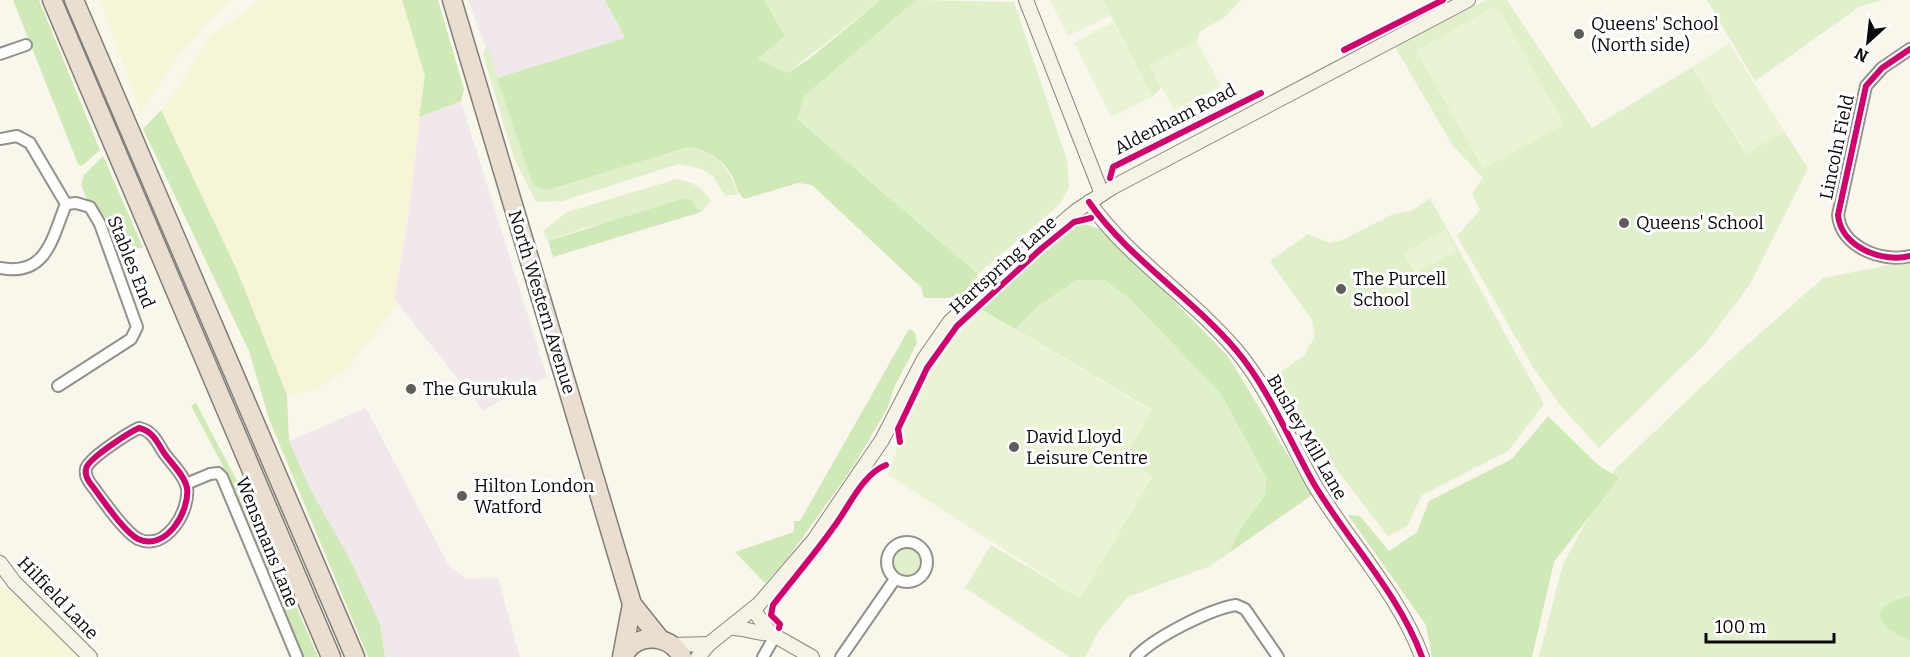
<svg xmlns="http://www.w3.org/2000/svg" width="1910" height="657" font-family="Bitter,serif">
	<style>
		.industrial { fill: #f0e8eb }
		.farmland { fill: #f7f5d7 }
		.green { fill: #e0f0ca }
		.forest { fill: #cfe9b7 }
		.pitch { fill: #eaf4d4 }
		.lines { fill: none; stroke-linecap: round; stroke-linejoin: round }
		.street-casing { stroke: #92918c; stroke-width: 14 }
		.secondary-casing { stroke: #888782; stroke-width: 16 }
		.highway-casing { stroke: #7f7e79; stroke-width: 21 }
		.street { stroke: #fefefc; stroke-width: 10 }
		.secondary { stroke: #f4f3e6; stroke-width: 14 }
		.highway { stroke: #eaded1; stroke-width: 18 }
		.cycleway-casing { stroke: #fff; stroke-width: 10 }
		.cycleway { stroke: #d6006c; stroke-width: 6 }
		.poi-dot { fill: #5e5d59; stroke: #fff; stroke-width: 2 }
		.labels { text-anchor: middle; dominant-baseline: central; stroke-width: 6; stroke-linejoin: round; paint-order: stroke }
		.poi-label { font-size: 18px; fill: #0a0a0a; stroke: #fff; text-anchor: start }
		.street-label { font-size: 18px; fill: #0a0a0a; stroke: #fff }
	</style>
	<rect width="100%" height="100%" fill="#f9f7ec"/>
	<!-- industrial -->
	<g class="industrial">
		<polygon points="468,0 605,0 625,38 497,78"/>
		<polygon points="461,101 547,377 483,410 394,299 408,219 419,117"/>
		<polygon points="366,408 449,566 467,579 498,578 520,657 385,657 380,624 351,561 310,490 289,441"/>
	</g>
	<!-- farmland -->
	<g class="farmland">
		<polygon points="100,0 230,0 180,54 141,113"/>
		<polygon points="260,0 402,0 425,76 408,219 394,299 398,304 347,370 316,390 287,395 236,268 161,110 180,85 208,38"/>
		<polygon points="0,586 22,600 52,626 80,657 0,657"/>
	</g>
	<!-- green -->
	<g class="green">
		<polygon points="764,0 881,0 787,73 756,59 785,36"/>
		<polygon points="916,0 1014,2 1067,160 1069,188 1060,204 978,274 797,119 803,96"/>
		<polygon points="1103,0 1241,0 1226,16 1200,32 1197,41 1150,65 1161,88 1152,97"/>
		<polygon points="1486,0 1507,0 1592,128 1692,67 1746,154 1784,131 1808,168 1749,286 1706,343 1599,448 1559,404 1533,367 1457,236 1480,210 1472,194 1483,178 1453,146 1395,47"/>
		<polygon points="1707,0 1882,0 1859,7 1755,81"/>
		<path d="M 487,45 L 533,185 L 547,189 L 688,147 C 715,150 731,170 738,194 L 725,196 L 713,176 L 702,169 L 679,164 L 562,201 L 536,202 L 514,158 L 483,55 Z"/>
		<path d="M 677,179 C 693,182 702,187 711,201 L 701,212 L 697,205 L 584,228 L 548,241 L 543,231 L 567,212 Z"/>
		<polygon points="1430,198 1544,404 1508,451 1422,495 1407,526 1388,536 1329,460 1275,376 1304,356 1315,336 1312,320 1270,261 1308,234 1329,243 1342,240 1393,214 1411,211"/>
		<polygon points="1910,261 1910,657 1539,657 1563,564 1615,469 1733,357 1823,278"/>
		<polygon points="1076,280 1104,280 1129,298 1221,394 1266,477 1265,495 1239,531 1229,553 1210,566 1128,597 1099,631 1085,657 1069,657 965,588 991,545 1080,598 1152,477 1124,458 1152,410 1015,329 1036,308"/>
		<circle cx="908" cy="562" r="14"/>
	</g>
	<!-- forest -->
	<g class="forest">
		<polygon points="13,0 39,0 100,150 82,166 78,164"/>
		<polygon points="402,0 438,0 464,89 461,101 419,117 425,76"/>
		<path d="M 605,0 L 764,0 L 785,36 L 757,59 L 787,73 L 809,59 L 881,0 L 916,0 L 804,96 L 797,119 L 978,274 L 971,291 L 948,298 L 924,298 L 921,287 L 812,185 L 798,183 L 744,199 C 737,192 737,187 733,178 C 726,161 705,148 688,147 L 547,190 L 533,185 L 497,78 L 625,38 Z"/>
		<polygon points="161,110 236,268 287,395 289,441 310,489 351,561 380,624 385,657 368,657 269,419 249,351 143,129"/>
		<polygon points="103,156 143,248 118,250 106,220 86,197 81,185 84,175"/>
		<polygon points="682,199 691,200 701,212 553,257 548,241"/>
		<polygon points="1085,224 1105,231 1228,356 1312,495 1229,553 1239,531 1265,495 1266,477 1221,394 1129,298 1104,280 1076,280 1036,308 1015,329 980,309 1073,225"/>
		<polygon points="909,329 915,332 917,343 894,388 887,409 853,467 785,562 765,583 735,552 794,532 794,521 800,521"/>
		<polygon points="196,403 263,530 318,657 301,657 244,528 223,466 191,406"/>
		<polygon points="1548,416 1598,465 1619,478 1554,562 1532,657 1432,657 1426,625 1348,515 1360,516 1389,551 1417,532 1429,501 1512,459"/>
		<path d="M 1910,595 L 1910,640 C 1899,636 1866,619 1887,605 C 1894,600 1903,598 1910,595 Z"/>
	</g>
	<!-- pitch -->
	<g class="pitch">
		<polygon points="1050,0 1103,0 1111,15 1068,36"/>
		<polygon points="1497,5 1564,124 1483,169 1416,51"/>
		<polygon points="1113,22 1152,97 1111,117 1074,43"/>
		<polygon points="1197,41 1221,86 1174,110 1150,65"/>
		<polygon points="1729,43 1784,131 1747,154 1692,67"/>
		<polygon points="1445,230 1457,251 1415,274 1403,253"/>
		<path d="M 980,309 L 1152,411 L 1124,458 L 1152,477 L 1080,598 L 888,475 C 908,414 933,354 980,309 Z"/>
	</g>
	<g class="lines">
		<!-- street casing -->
		<g class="street-casing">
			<g id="street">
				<path d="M 1910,49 L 1882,68 L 1866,86 L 1838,215 C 1841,247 1882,263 1910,256"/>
				<polyline points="0,54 26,45"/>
				<path d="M 0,139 L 17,136 L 30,143 L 66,204 C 52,238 47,277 0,268"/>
				<polyline points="58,386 131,339 137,327 100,224 90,207 76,203 66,204"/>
				<path d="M 139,428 C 153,431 157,442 164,453 C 171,463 185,476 187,488 C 190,511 166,552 138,539 C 123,531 101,497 90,483 C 87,479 85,474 86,469 C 87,459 130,432 139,428 Z"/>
				<polyline points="186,484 210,474 218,473 222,477 297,657"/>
				<circle cx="907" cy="562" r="20"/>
				<polyline points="763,657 775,636"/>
				<polyline points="841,657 895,579"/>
				<path d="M 1136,657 C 1153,638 1210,609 1236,605 L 1245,609 L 1278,657"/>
			</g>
		</g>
		<!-- secondary casing -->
		<g class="secondary-casing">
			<g id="secondary">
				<polyline points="1026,0 1102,194"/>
				<path d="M 1089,202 C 1126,256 1193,299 1236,350 C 1269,389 1289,440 1314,484 C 1348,541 1399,594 1422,657"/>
				<polyline points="0,563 14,582 90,657"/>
				<polyline points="753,609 770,633"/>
				<path d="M 731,628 C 745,627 758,635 770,633 L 812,657"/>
				<polyline points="672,645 709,644"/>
				<polyline points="698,657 709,644 759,604 814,540 882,440 924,359 949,323 974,298 1076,211 1113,187 1468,0"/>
			</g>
		</g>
		<!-- highway casing -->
		<g class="highway-casing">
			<g id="highway">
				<polyline points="52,0 331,657"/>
				<polyline points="74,0 355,657"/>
				<polyline points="452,0 632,604 660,639"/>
				<polyline points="622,657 632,604"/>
				<path d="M 623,657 C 635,632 669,633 682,657"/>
			</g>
		</g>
		<!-- street -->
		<use href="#street" class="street"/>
		<!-- secondary -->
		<use href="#secondary" class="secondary"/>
		<!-- highway -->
		<use href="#highway" class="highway"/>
		<!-- cycleway casing -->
		<g class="cycleway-casing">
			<g id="cycleway">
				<path d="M 1910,49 L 1882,68 L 1866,86 L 1838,215 C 1841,247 1882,263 1910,256"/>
				<polyline points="1344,50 1443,0"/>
				<polyline points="1110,178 1113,167 1261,93"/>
				<path d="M 1089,202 C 1126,256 1193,299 1236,350 C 1269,389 1289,440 1314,484 C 1348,541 1399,594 1422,657"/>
				<path d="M 139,428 C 153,431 157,442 164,453 C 171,463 185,476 187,488 C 190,511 166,552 138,539 C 123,531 101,497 90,483 C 87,479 85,474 86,469 C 87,459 130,432 139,428 Z"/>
				<polyline points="900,442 898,429 927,368 957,326 1042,248 1074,222 1091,218"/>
				<path d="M 779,628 L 780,624 L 771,615 L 773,605 C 793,579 814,555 833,528 C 848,509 862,474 886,465"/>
			</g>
		</g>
		<!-- cycleway -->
		<use href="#cycleway" class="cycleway"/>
	</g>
	<!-- markers -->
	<g class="poi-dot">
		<circle cx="1579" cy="34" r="6"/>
		<circle cx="1624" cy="223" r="6"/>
		<circle cx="1341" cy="289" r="6"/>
		<circle cx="411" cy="389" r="6"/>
		<circle cx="1014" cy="447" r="6"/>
		<circle cx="462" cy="496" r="6"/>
	</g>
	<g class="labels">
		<!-- poi labels -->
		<g class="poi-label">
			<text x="1591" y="24">Queens' School<tspan x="1591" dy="21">(North side)</tspan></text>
			<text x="1636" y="223">Queens' School</text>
			<text x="1353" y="279">The Purcell<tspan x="1353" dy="21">School</tspan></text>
			<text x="423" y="389">The Gurukula</text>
			<text x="1026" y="437">David Lloyd<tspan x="1026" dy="21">Leisure Centre</tspan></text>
			<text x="474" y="486">Hilton London<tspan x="474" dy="21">Watford</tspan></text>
		</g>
		<!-- street labels -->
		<g class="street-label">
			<text transform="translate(1175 119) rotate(-27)">Aldenham Road</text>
			<text transform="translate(1837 147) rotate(-78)">Lincoln Field</text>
			<text transform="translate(131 262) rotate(68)">Stables End</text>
			<text transform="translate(1003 265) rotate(-42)">Hartspring Lane</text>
			<text transform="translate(542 302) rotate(73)">North Western Avenue</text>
			<text transform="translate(1307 437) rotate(60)">Bushey Mill Lane</text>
			<text transform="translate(267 542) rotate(68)">Wensmans Lane</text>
			<text transform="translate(58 598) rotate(46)">Hilfield Lane</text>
		</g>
	</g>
	<!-- north arrow -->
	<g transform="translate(1868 42) rotate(207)" stroke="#ffffff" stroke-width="4.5" paint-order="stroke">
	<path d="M0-4.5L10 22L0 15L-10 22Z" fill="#0a0a0a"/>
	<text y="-9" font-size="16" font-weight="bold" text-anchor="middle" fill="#0a0a0a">N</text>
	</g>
	<!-- scale -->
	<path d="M1706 633v9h128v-9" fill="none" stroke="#0a0a0a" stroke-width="3"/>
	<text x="1715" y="633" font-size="18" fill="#0a0a0a" stroke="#ffffff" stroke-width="4.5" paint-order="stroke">100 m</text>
</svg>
